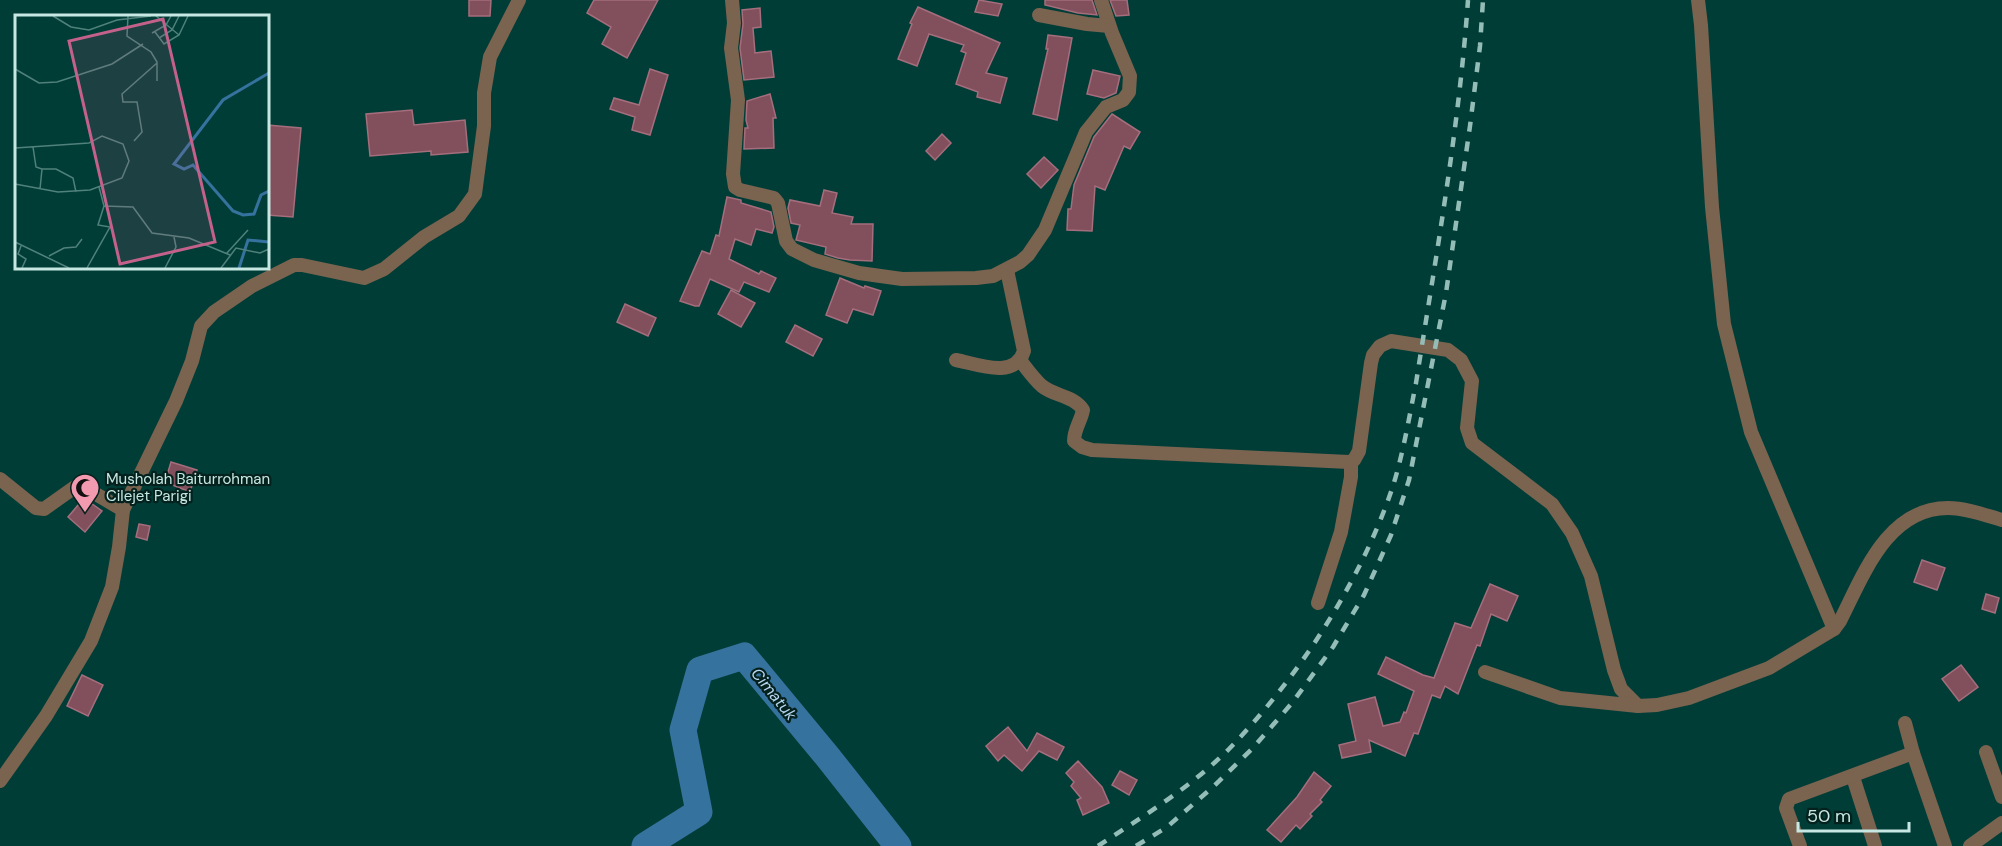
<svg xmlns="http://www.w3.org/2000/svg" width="2002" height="846" font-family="'DM Sans',sans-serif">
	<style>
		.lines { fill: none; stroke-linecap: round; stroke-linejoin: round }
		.river { stroke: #35729e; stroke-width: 27 }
		.building { fill: #824f5c; stroke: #a56e7c; stroke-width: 1.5 }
		.minor { stroke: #7a634f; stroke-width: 14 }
		.rail { stroke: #95bdb7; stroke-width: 4.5; stroke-dasharray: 10 10; stroke-linecap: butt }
		.labels { text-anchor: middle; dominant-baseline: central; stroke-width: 4.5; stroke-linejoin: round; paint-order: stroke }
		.poi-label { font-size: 15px; fill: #c7e8e2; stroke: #04211d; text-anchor: start }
		.water-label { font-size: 16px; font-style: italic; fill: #b7d6f1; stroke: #04211d }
		.inset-river { fill: none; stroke: #35729e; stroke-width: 3 }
		.inset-road { fill: none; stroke: #50817b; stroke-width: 1.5 }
		.view { fill: #c4618a; fill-opacity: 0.15; stroke: #c4618a; stroke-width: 3 }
		.inset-edge { fill: none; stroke: #c7e8e2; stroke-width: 3 }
	</style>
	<rect width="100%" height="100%" fill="#013d37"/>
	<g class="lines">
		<!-- river -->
		<polyline class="river" points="645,846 699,812 683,730 700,670 744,656 827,756 898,846"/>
	</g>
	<!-- building -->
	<g class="building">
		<polygon points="469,0 491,0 490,16 469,16"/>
		<polygon points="594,0 658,0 627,58 602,44 611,27 587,13"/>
		<polygon points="979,0 1002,4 998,16 975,12"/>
		<polygon points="1045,0 1092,0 1097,15 1078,13 1045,5"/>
		<polygon points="1110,0 1127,0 1129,15 1116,16"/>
		<polygon points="918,7 1000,43 986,73 1007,78 1000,103 977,97 978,92 956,84 966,53 961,51 964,45 929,34 917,66 898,59 912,24 910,23"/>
		<polygon points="760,8 761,27 753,28 755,53 771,51 774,77 744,80 740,48 743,24 742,10"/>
		<polygon points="1048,35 1072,38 1057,120 1033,114 1048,49 1046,49"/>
		<polygon points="650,69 668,75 650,135 632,130 635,117 610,109 614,98 639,105"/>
		<polygon points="1093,70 1120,76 1116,93 1104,98 1087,94"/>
		<polygon points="770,94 776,118 773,118 774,148 744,149 745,128 748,128 746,120 747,101"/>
		<polygon points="412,110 414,125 465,120 468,152 431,155 431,151 370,156 366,114"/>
		<polygon points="1112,114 1140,132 1130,149 1124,146 1105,190 1095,186 1092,231 1067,230 1068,209 1071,209 1074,185 1094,137"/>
		<polygon points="267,125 301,128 293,217 267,215"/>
		<polygon points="942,134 951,143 935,160 926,151"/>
		<polygon points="1044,157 1058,170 1041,188 1027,174"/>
		<polygon points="824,190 837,193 832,213 853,217 851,224 873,224 872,261 850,260 838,258 825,254 826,247 796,240 800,225 791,223 788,208 790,200 820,206"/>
		<polygon points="727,197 741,200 741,203 771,212 774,227 772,233 756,229 751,245 735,239 729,259 759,274 761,271 776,278 769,292 744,282 739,292 710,279 699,306 695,306 680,301 702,251 710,254 716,235 719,236"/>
		<polygon points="840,278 864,288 865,286 881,291 873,315 853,309 847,323 826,315"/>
		<polygon points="731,290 755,303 741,327 718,314"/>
		<polygon points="625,304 656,318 648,336 617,322"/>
		<polygon points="795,325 822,339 813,356 786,342"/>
		<polygon points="171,462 197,470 190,492 165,482"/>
		<polygon points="84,498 102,511 85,532 68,517"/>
		<polygon points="139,524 150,526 147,540 136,537"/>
		<polygon points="1922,560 1945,568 1937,590 1914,582"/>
		<polygon points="1490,584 1518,596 1507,621 1491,614 1480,646 1477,645 1458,694 1445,686 1440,698 1432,695 1418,734 1414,733 1405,756 1369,740 1371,752 1342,758 1339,745 1356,741 1348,704 1375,697 1383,726 1400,722 1404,712 1406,713 1414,691 1378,674 1386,657 1423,675 1434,678 1455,623 1471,628"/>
		<polygon points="1986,594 1999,598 1995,613 1982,609"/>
		<polygon points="1961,665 1978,687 1959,701 1942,679"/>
		<polygon points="82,675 103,685 88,716 67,706"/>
		<polygon points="1008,727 1027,751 1037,733 1064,747 1057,760 1039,751 1022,771 1004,755 998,761 986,746"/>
		<polygon points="1078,761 1102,787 1109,803 1083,815 1077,800 1081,798 1071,786 1074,782 1066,773"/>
		<polygon points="1120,771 1137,780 1129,795 1112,785"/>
		<polygon points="1314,772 1331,786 1320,800 1322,802 1310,814 1312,816 1300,829 1296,825 1281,842 1267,830 1297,797"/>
	</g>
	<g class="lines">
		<!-- minor -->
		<g class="minor">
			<polyline points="732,0 734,23 731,48 738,100 733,174 735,187 740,190 774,198 778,203 786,241 792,249 814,260 859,273 902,279 976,278 993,276 1020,262 1028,255 1045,230 1086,132 1106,107 1123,100 1129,92 1130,76 1112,33 1101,0"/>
			<polyline points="1698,0 1701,25 1712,207 1724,324 1751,432 1834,629"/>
			<polyline points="1039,15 1087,24 1109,26"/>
			<path d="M 956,360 C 977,364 1015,380 1024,351 L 1007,270"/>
			<path d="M 1020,360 C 1027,369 1034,379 1042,386 C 1054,396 1075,396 1083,410 C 1081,421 1074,429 1074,441 L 1082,447 L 1092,450 L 1349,462 L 1354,460 L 1359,451 L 1371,363 L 1373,355 L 1380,346 L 1391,341 L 1448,350 L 1461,360 L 1472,381 L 1467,428 L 1472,443 L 1552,504 L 1572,533 L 1591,576 L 1614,670 L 1621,689 L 1638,706"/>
			<polyline points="0,479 36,508 44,509 75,487 84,487 123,510"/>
			<polyline points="1318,603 1341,532 1351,477 1351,462"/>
			<path d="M 1485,672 L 1560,698 L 1638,706 L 1657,705 L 1689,698 L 1769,668 L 1834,629 L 1840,621 C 1863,576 1887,508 1948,508 C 1966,508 1985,515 2002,520"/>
			<polyline points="1905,723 1913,753 1945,846"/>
			<polyline points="1986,752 2002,797"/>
			<polyline points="1853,777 1875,846"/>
			<polyline points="0,781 46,716 91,641 112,587 119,547 123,510 176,401 192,361 201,326 214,312 252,286 294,265 302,265 364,278 384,269 424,237 459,216 475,194 484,126 484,93 490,57 519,0"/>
			<polyline points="1800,846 1786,808 1789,799 1913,753"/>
			<polyline points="1970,846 2002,823"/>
		</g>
		<!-- rail -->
		<g class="rail">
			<path d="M 1098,846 C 1142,817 1191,787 1229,749 C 1298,678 1360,583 1392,489 C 1403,455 1409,418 1416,383 C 1436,256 1459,128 1468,0"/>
			<polyline points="1136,846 1167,827 1214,786 1252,749 1292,703 1333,647 1364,595 1391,535 1409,480 1446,293 1470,126 1480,46 1483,0"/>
		</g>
	</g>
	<!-- icons -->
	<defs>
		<g id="mosque-pin" transform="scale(1.5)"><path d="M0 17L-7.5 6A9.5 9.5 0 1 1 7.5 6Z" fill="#f19ab0" stroke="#04211d"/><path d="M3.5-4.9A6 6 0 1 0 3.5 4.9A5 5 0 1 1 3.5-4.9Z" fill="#111"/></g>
	</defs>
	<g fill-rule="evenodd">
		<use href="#mosque-pin" x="85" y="488"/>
	</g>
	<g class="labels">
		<!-- poi labels -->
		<g class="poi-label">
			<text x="106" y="479">Musholah Baiturrohman<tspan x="106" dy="17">Cilejet Parigi</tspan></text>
		</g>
		<!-- water labels -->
		<g class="water-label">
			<text transform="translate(774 694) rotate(51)">Cimatuk</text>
		</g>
	</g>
	<!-- overview -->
	<g transform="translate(15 15)">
		<rect width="254" height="254" fill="#013d37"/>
		<path class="inset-river" d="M 254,58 L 208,85 L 159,149 L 169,154 L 178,150 L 218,196 L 228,200 L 239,199 L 246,180 L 254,176M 224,253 L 233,225 L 254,227"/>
		<path class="inset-road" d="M 38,1 L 56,12 L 74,15 L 102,5 L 136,1M 113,1 L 112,21 L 136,37 L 142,47 L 142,66M 141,1 L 164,20M 140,17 L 149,29 L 164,20 L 173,1M 137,18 L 151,10 L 156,1M 144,23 L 157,15 L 164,1M 0,54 L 24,68 L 42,67 L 97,49 L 128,29M 119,126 L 127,117 L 122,87 L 108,87 L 107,79 L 142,48M 18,132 L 21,152 L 27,154 L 25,174M 0,133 L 74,128 L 87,121 L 108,129 L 114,146 L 107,163 L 75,175 L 43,177 L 0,169M 27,154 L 41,154 L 58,163 L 61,177M 89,191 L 118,192 L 137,218 L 174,223 L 215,240M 0,227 L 54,253M 6,231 L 3,239 L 11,244 L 7,253M 211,239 L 233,215M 34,241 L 49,233 L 61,232 L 67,224M 72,253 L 95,212 L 83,210 L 89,191 L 84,172M 150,253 L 161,232 L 159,222M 206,253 L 221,233 L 245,238 L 254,234"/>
		<path class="view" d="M 148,4 L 200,227 L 105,249 L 54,26 Z"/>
		<rect width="254" height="254" class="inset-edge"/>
	</g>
	<!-- scale -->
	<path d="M1798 822v9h111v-9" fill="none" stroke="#c7e8e2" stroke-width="3"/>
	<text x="1807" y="822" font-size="18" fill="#c7e8e2" stroke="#04211d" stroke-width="4.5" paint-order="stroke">50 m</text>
</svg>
